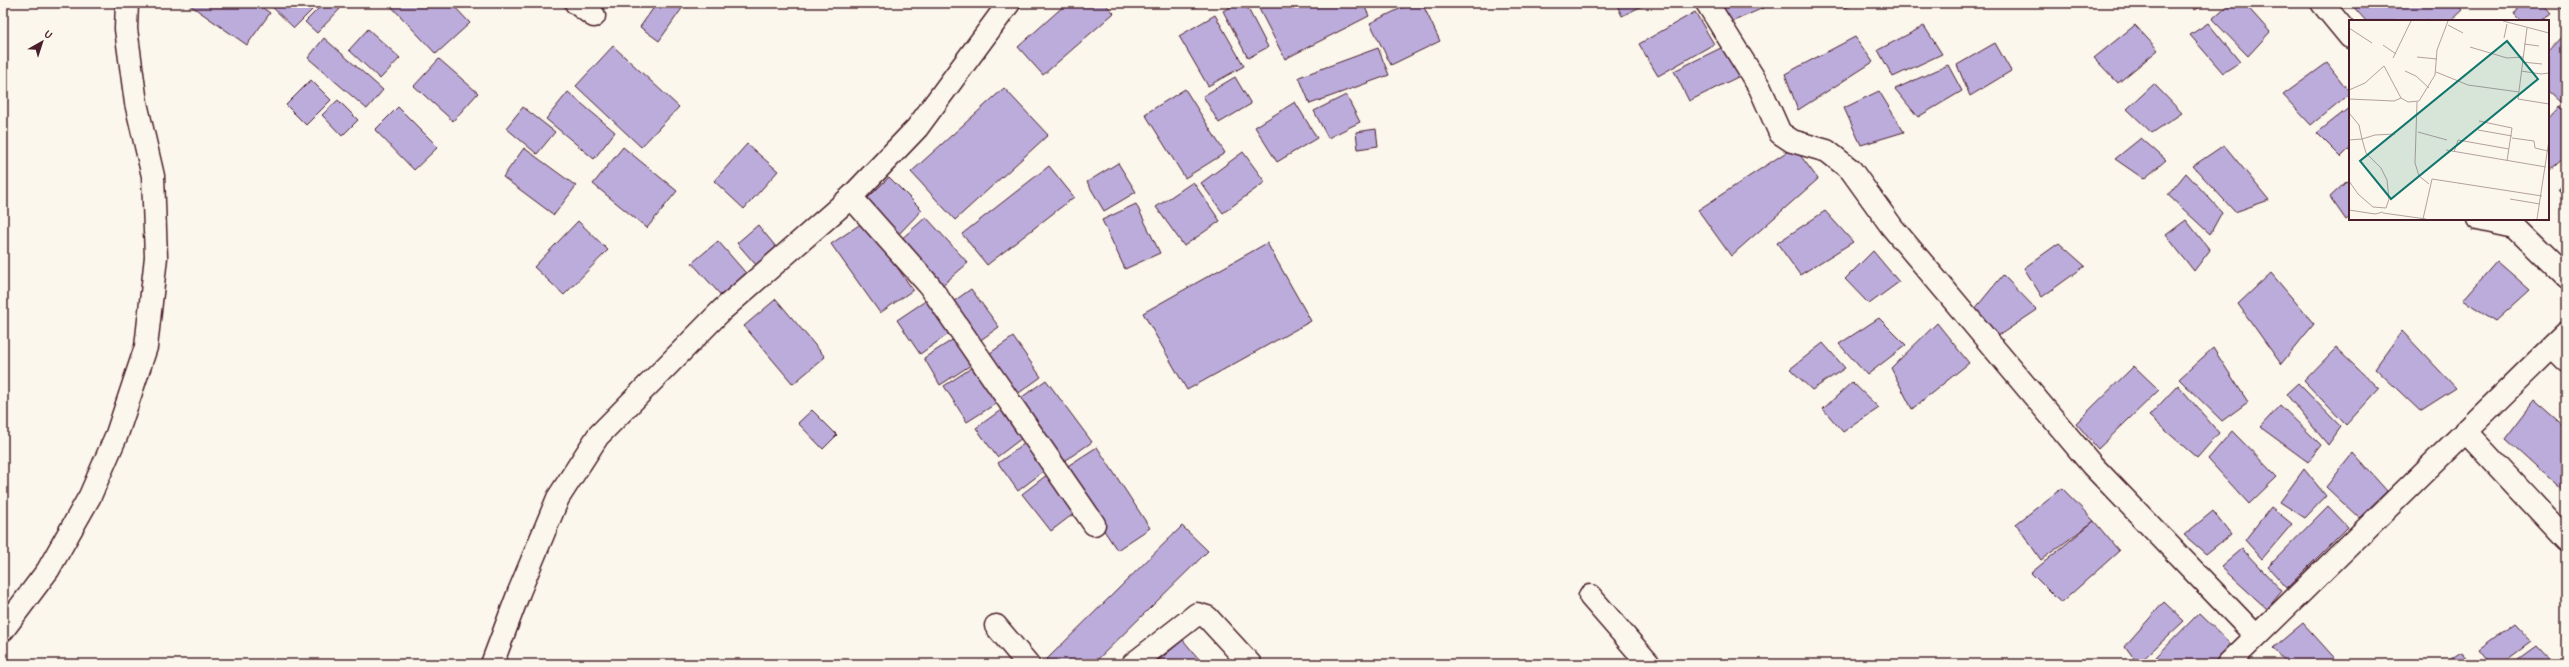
<svg xmlns="http://www.w3.org/2000/svg" width="2569" height="667" font-family="'Patrick Hand',sans-serif">
	<style>
		.building { fill: #bcacdc; stroke: #4a1f2b }
		.lines { fill: none; stroke-linecap: round; stroke-linejoin: round }
		.minor-casing { stroke: #4a1f2b; stroke-width: 25 }
		.minor { stroke: #fbf7ec; stroke-width: 22 }
		.inset-road { fill: none; stroke: #b4a19f; stroke-width: 1 }
		.view { fill: #0f766e; fill-opacity: 0.15; stroke: #0f766e; stroke-width: 2 }
		.inset-edge { fill: none; stroke: #4a1f2b; stroke-width: 2 }
	</style>
	<rect width="100%" height="100%" fill="#fbf7ec"/>
	<filter id="ink" filterUnits="userSpaceOnUse"><feTurbulence type="fractalNoise" baseFrequency=".025" numOctaves="2"/><feDisplacementMap in="SourceGraphic" scale="8" xChannelSelector="R" yChannelSelector="G"/><feConvolveMatrix kernelMatrix="1 2 1 2 8 2 1 2 1" color-interpolation-filters="sRGB"/></filter>
	<g filter="url(#ink)">
		<!-- building -->
		<g class="building">
			<polygon points="187,3 256,3 270,13 247,45"/>
			<polygon points="268,3 305,3 312,10 294,28"/>
			<polygon points="324,3 334,3 340,9 317,33 305,22"/>
			<polygon points="388,3 451,3 470,23 436,54"/>
			<polygon points="657,3 678,3 683,7 659,41 640,27"/>
			<polygon points="1067,3 1104,3 1114,13 1043,75 1018,47"/>
			<polygon points="1190,3 1203,3 1193,8"/>
			<polygon points="1238,3 1245,3 1268,47 1248,58 1223,11"/>
			<polygon points="1256,3 1363,3 1369,16 1285,59"/>
			<polygon points="1412,3 1422,3 1440,41 1391,65 1370,23"/>
			<polygon points="1616,3 1648,3 1622,16"/>
			<polygon points="1714,3 1761,3 1763,8 1725,25"/>
			<polygon points="1842,3 1858,3 1845,8"/>
			<polygon points="2188,3 2206,3 2195,10"/>
			<polygon points="2230,3 2244,3 2270,32 2248,56 2212,19"/>
			<polygon points="2350,3 2457,3 2462,10 2450,21 2366,21"/>
			<polygon points="2522,3 2543,3 2552,13 2541,21 2520,21 2514,15"/>
			<polygon points="2557,3 2566,3 2566,12"/>
			<polygon points="1695,12 1714,44 1658,76 1639,44"/>
			<polygon points="1215,15 1244,66 1208,86 1179,36"/>
			<polygon points="2208,23 2240,62 2223,73 2190,35"/>
			<polygon points="2135,25 2158,50 2118,83 2094,58"/>
			<polygon points="1924,26 1942,54 1893,77 1878,50"/>
			<polygon points="368,29 400,58 380,79 349,50"/>
			<polygon points="2566,33 2566,97 2561,103 2548,91 2548,52"/>
			<polygon points="1855,37 1873,62 1798,110 1785,74"/>
			<polygon points="324,38 383,90 367,109 308,58"/>
			<polygon points="1731,43 1746,73 1689,101 1674,71"/>
			<polygon points="1995,43 2011,71 1970,96 1957,65"/>
			<polygon points="613,46 679,107 641,147 576,86"/>
			<polygon points="1378,48 1389,75 1310,104 1299,77"/>
			<polygon points="439,59 478,93 453,121 414,86"/>
			<polygon points="2327,63 2350,93 2311,125 2283,95"/>
			<polygon points="1948,65 1962,91 1918,117 1895,89"/>
			<polygon points="1235,77 1251,104 1219,123 1203,96"/>
			<polygon points="311,80 331,100 306,125 286,105"/>
			<polygon points="2154,84 2182,113 2152,133 2127,109"/>
			<polygon points="1004,88 1048,135 955,220 911,172"/>
			<polygon points="1185,89 1225,153 1185,178 1145,114"/>
			<polygon points="1879,91 1904,132 1861,145 1844,108"/>
			<polygon points="568,92 615,132 594,159 546,119"/>
			<polygon points="1346,95 1360,122 1328,138 1314,111"/>
			<polygon points="338,100 358,120 342,136 322,115"/>
			<polygon points="1295,102 1317,138 1277,162 1255,127"/>
			<polygon points="398,107 438,147 414,170 375,130"/>
			<polygon points="523,107 555,132 537,154 506,128"/>
			<polygon points="2350,107 2350,148 2341,157 2317,133"/>
			<polygon points="2559,107 2566,115 2566,156 2548,172 2548,119"/>
			<polygon points="1376,129 1378,146 1358,149 1356,132"/>
			<polygon points="2141,138 2166,160 2144,179 2115,159"/>
			<polygon points="747,144 778,171 744,209 714,181"/>
			<polygon points="2224,145 2269,200 2235,212 2193,166"/>
			<polygon points="623,147 677,191 647,228 593,184"/>
			<polygon points="1794,147 1818,179 1731,256 1698,210"/>
			<polygon points="524,148 576,186 554,215 503,177"/>
			<polygon points="1243,152 1265,182 1223,213 1201,183"/>
			<polygon points="1118,163 1136,192 1104,211 1087,182"/>
			<polygon points="1049,166 1074,197 987,265 962,234"/>
			<polygon points="2186,173 2222,212 2210,234 2168,195"/>
			<polygon points="889,177 922,210 896,237 863,203"/>
			<polygon points="2566,180 2566,199 2558,190"/>
			<polygon points="2347,181 2350,183 2350,217 2346,220 2330,197"/>
			<polygon points="1193,182 1220,221 1184,246 1156,207"/>
			<polygon points="1136,204 1160,253 1125,269 1102,220"/>
			<polygon points="1825,211 1853,242 1800,275 1777,243"/>
			<polygon points="926,217 968,263 939,288 898,242"/>
			<polygon points="2186,220 2210,250 2194,271 2166,235"/>
			<polygon points="578,221 608,250 564,295 534,267"/>
			<polygon points="865,221 913,290 880,313 831,244"/>
			<polygon points="758,225 777,248 756,265 737,243"/>
			<polygon points="718,241 751,279 726,301 692,263"/>
			<polygon points="1267,243 1311,321 1187,390 1143,313"/>
			<polygon points="2059,243 2085,266 2042,297 2024,268"/>
			<polygon points="1873,251 1899,282 1869,304 1845,279"/>
			<polygon points="2497,261 2530,290 2496,321 2463,300"/>
			<polygon points="2271,273 2314,324 2281,364 2238,304"/>
			<polygon points="2003,275 2037,310 1998,336 1974,310"/>
			<polygon points="971,289 999,327 975,344 947,306"/>
			<polygon points="776,299 825,357 793,384 744,326"/>
			<polygon points="927,300 950,333 920,354 897,320"/>
			<polygon points="1879,318 1906,345 1867,375 1839,344"/>
			<polygon points="1937,323 1969,363 1912,409 1891,368"/>
			<polygon points="2402,331 2456,388 2420,411 2375,368"/>
			<polygon points="957,337 974,363 940,385 924,358"/>
			<polygon points="1013,337 1041,377 1012,398 983,358"/>
			<polygon points="1823,343 1845,368 1812,390 1790,369"/>
			<polygon points="2213,348 2248,402 2222,421 2179,379"/>
			<polygon points="2336,348 2379,389 2346,425 2304,381"/>
			<polygon points="976,365 1000,401 967,422 944,386"/>
			<polygon points="2134,366 2159,390 2098,449 2076,423"/>
			<polygon points="1046,380 1092,442 1060,464 1015,402"/>
			<polygon points="1852,382 1879,408 1843,432 1823,409"/>
			<polygon points="2298,383 2341,427 2328,445 2286,394"/>
			<polygon points="2178,385 2219,433 2197,458 2149,416"/>
			<polygon points="2534,401 2566,429 2566,494 2505,439"/>
			<polygon points="2280,405 2321,445 2308,462 2260,427"/>
			<polygon points="1005,407 1026,435 997,457 976,428"/>
			<polygon points="812,410 837,435 823,449 798,423"/>
			<polygon points="2232,431 2277,477 2249,504 2208,459"/>
			<polygon points="1028,441 1049,467 1018,491 998,463"/>
			<polygon points="1097,447 1150,528 1117,550 1063,469"/>
			<polygon points="2353,453 2387,491 2359,518 2326,487"/>
			<polygon points="2304,469 2326,496 2305,518 2280,502"/>
			<polygon points="1052,471 1081,508 1051,531 1022,494"/>
			<polygon points="2062,488 2094,521 2041,560 2016,524"/>
			<polygon points="2328,506 2348,527 2287,588 2268,567"/>
			<polygon points="2271,507 2292,524 2262,559 2245,540"/>
			<polygon points="2213,511 2231,534 2206,554 2184,535"/>
			<polygon points="2094,521 2119,551 2061,603 2031,573"/>
			<polygon points="1182,526 1208,551 1093,664 1042,664"/>
			<polygon points="2242,549 2282,591 2267,609 2221,567"/>
			<polygon points="2164,602 2184,621 2138,664 2125,646"/>
			<polygon points="2199,613 2234,647 2211,664 2164,664 2156,657"/>
			<polygon points="2303,623 2340,664 2288,664 2273,648"/>
			<polygon points="2514,623 2532,642 2502,664 2491,664 2479,649"/>
			<polygon points="1183,640 1203,664 1154,664"/>
			<polygon points="2537,646 2552,662 2549,664 2512,664"/>
			<polygon points="2461,652 2472,664 2444,664"/>
		</g>
		<g class="lines">
			<!-- minor casing -->
			<g class="minor-casing">
				<g id="minor">
					<polyline points="576,3 594,16"/>
					<polyline points="1707,3 1760,88 1780,133 1792,141 1827,151 1851,170 1892,227 2092,465 2256,636"/>
					<polyline points="2322,3 2350,37"/>
					<polyline points="851,197 929,285 1094,524"/>
					<polyline points="2478,219 2515,227 2566,277"/>
					<polyline points="2552,347 2566,361"/>
					<polyline points="2465,431 2566,539"/>
					<polyline points="1590,596 1649,664"/>
					<polyline points="996,626 1028,664"/>
					<polyline points="3,630 48,570 90,496 117,434 146,347 156,257 153,176 136,103 126,29 127,3"/>
					<polyline points="492,664 519,592 558,498 598,436 722,310 851,197 917,128 1009,3"/>
					<polyline points="1133,664 1197,614 1207,617 1250,664"/>
					<polyline points="2228,664 2566,333"/>
				</g>
			</g>
			<!-- minor -->
			<use href="#minor" class="minor"/>
		</g>
	</g>
	<!-- overview -->
	<g transform="translate(2349 20)">
		<rect width="200" height="200" fill="#fbf7ec"/>
		<path class="inset-road" d="M 154,1 L 200,13M 99,5 L 114,13M 0,8 L 23,23M 178,8 L 169,79 L 200,84M 155,18 L 158,4M 175,24 L 190,26M 34,25 L 47,34M 121,27 L 158,38 L 174,37M 68,37 L 88,39M 44,38 L 62,1M 173,42 L 193,44M 56,51 L 67,56 L 80,68M 172,51 L 192,54 L 200,53M 87,52 L 119,65 L 170,72M 0,70 L 16,63 L 35,46 L 52,78 L 59,82 L 70,81 L 86,55 L 88,30 L 99,1M 0,79 L 45,81 L 52,78M 68,82 L 66,143 L 70,156 L 80,164M 0,93 L 10,105 L 13,119 L 0,120M 130,101 L 163,108 L 158,141M 129,110 L 163,116M 69,112 L 98,120M 163,118 L 185,121 L 186,128 L 199,131M 97,130 L 197,147M 105,132 L 109,120 L 160,129M 0,161 L 9,174 L 24,187 L 37,188 L 40,179 L 38,160 L 32,148 L 17,133 L 13,119 L 26,115 L 46,114M 161,179 L 191,184M 0,190 L 26,194 L 34,192M 34,193 L 77,199M 74,199 L 83,159 L 193,176M 188,199 L 200,120"/>
		<path class="view" d="M 158,21 L 189,59 L 42,179 L 11,141 Z"/>
		<rect width="200" height="200" class="inset-edge"/>
	</g>
	<!-- margin -->
	<rect width="2569" height="667" fill="none" stroke="#fbf7ec" stroke-width="16"/>
	<rect x="8" y="8" width="2553" height="651" fill="none" stroke="#4a1f2b" stroke-width="1.5" filter="url(#ink)"/>
	<!-- north arrow -->
	<g transform="translate(42 42) rotate(39)" stroke="#fbf7ec" stroke-width="3" paint-order="stroke">
	<path d="M0-3L7 15L0 10L-7 15Z" fill="#4a1f2b"/>
	<text y="-6" font-size="11" font-weight="bold" text-anchor="middle" fill="#4a1f2b">U</text>
	</g>
</svg>
